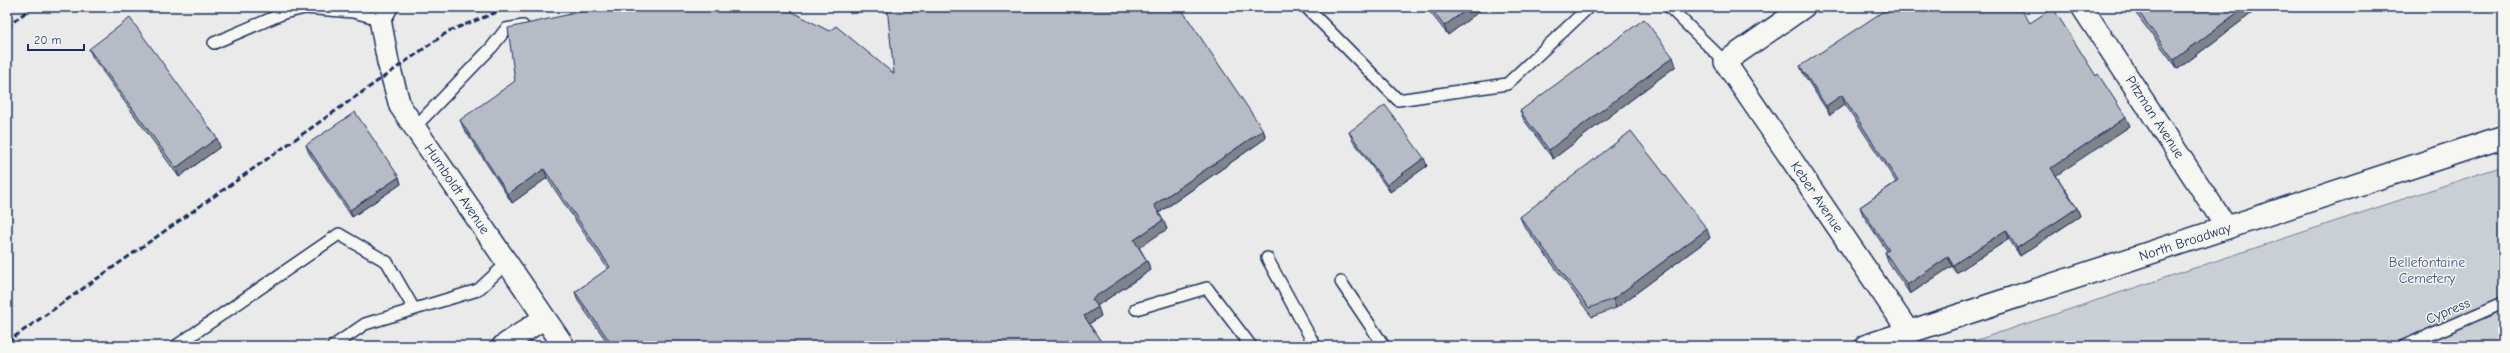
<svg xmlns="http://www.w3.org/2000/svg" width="2510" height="353" font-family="'Comic Neue',sans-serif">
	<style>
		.green { fill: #caced5; stroke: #727e9a }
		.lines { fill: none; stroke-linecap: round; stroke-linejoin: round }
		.lane-casing { stroke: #1b2f5e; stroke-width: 14 }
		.street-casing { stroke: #1b2f5e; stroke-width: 24 }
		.secondary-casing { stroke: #1b2f5e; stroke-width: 25 }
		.lane { stroke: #f6f6f2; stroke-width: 11 }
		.street { stroke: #f6f6f2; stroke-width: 21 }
		.secondary { stroke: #f6f6f2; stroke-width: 22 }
		.rail { stroke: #1b2f5e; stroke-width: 3; stroke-dasharray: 6 3; stroke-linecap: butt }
		.wall { fill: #9da1aa; stroke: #1b2f5e }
		.shaded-wall { fill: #7f838b; stroke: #1b2f5e }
		.building { fill: #b6bbc6; stroke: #1b2f5e }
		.labels { text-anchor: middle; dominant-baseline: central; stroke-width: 3; stroke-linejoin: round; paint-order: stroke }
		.street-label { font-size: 14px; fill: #1b2f5e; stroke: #f6f6f2 }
		.park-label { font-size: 14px; fill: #47577c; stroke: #f6f6f2 }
	</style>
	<rect width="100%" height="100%" fill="#e9eae9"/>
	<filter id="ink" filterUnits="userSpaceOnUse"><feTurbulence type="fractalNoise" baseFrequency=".025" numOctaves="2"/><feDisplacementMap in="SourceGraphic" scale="8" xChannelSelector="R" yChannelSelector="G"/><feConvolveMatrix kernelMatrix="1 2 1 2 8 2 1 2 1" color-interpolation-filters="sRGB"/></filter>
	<g filter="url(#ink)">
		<!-- green -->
		<polygon class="green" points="2503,166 2503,346 1959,346 2007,330"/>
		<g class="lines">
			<!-- lane casing -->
			<g class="lane-casing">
				<g id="lane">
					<polyline points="853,7 854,7"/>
					<polyline points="1306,7 1398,100 1507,84 1589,7"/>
					<polyline points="1669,7 1725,62"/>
					<polyline points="214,43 284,13 305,8 353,12 380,19"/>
					<polyline points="415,127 492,47 506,29 523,26"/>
					<polyline points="1267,258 1315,346"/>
					<polyline points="1341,282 1384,346"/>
					<polyline points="1136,309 1207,288 1251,346"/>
					<polyline points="176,346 339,234 387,262 414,309"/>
					<polyline points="333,346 365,324 478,290 507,263"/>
					<polyline points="2404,346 2503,303"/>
				</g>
			</g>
			<!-- street casing -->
			<g class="street-casing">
				<g id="street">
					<polyline points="387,7 380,19 388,62 400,106 564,346"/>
					<polyline points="1804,7 1725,62 1909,332"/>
					<polyline points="2082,7 2227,228"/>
					<polyline points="503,346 544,318"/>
				</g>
			</g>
			<!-- secondary casing -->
			<g class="secondary-casing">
				<polyline id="secondary" points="1866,346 2503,137"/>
			</g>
			<!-- lane -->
			<use href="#lane" class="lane"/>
			<!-- street -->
			<use href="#street" class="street"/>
			<!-- secondary -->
			<use href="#secondary" class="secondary"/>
			<!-- rail -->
			<g class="rail">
				<polyline points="7,12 14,7"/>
				<polyline points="7,27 32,7"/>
				<polyline points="7,342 449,31 510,7"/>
			</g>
		</g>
		<!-- wall -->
		<g class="wall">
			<polygon points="1426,7 1485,7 1448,35"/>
			<polygon points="2131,7 2260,7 2178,69"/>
			<polygon points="2030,23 2096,76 2130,126 2056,175 2077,208 2080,216 2020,256 2009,239 1956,273 1952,266 1910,294 1888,261 1885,252 1887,251 1863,215 1860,207 1896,182 1845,104 1830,115 1804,75 1800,66"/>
			<polygon points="89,49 220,147 179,177 93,58"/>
			<polygon points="1676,66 1553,159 1524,120 1520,111"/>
			<polygon points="894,74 1263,130 1266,138 1159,213 1163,220 1167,229 1139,247 1147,261 1151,270 1097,306 1101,316 1089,324 1104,346 610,346 578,301 575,292 608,269 547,178 512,203 464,129 460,120"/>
			<polygon points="1349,132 1427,166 1390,192 1352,139"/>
			<polygon points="306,145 399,177 401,184 352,217 309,153"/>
			<polygon points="1520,217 1710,238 1616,308 1592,317 1524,226"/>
		</g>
		<!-- shaded-wall -->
		<g class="shaded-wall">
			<polygon points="1470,7 1485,7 1448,35 1444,26"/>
			<polygon points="2245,7 2260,7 2178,69 2174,60"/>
			<polygon points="1673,57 1676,66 1553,159 1549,150"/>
			<polygon points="1842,95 1845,104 1830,115 1826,106"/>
			<polygon points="2126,117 2130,126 2054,177 2051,168"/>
			<polygon points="1263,130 1266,138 1157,214 1154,205"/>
			<polygon points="217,138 220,147 179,177 176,168"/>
			<polygon points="1424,158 1427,166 1390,192 1387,185"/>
			<polygon points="544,169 547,178 512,203 508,194"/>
			<polygon points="399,177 401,184 352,217 350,210"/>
			<polygon points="2077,208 2080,216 2020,256 2017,248"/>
			<polygon points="1163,220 1167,229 1137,249 1134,240"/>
			<polygon points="1707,229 1710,238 1616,308 1613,299"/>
			<polygon points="2006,230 2009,239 1956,273 1953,265"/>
			<polygon points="1948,257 1952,266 1910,294 1907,285"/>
			<polygon points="1147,261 1151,270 1095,307 1092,299"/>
			<polygon points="1098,307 1101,316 1087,325 1084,316"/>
		</g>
		<!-- building -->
		<g class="building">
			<polygon points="602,7 783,7 829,31 836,26 894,74 887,7 1180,7 1263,130 1154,205 1163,220 1134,240 1147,261 1092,299 1098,307 1084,316 1104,346 613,346 575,292 610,267 544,169 508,194 460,120 515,81 508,28"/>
			<polygon points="1430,7 1470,7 1444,26"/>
			<polygon points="1890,7 2020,7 2030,23 2053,8 2096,76 2098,74 2126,117 2051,168 2077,208 2017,248 2006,230 1953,265 1948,257 1907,285 1885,252 1889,250 1860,207 1898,181 1842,95 1826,106 1800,66"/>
			<polygon points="2135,7 2245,7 2174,60"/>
			<polygon points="130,18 217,138 176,168 89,49"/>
			<polygon points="1644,19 1673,57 1549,150 1520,111"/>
			<polygon points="1385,105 1424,158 1387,185 1349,132"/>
			<polygon points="355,112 399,177 350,210 306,145"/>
			<polygon points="1631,131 1707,229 1613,299 1589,308 1520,217"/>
		</g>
	</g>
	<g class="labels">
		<!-- street labels -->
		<g class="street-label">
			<text transform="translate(2155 117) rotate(57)">Pitzman Avenue</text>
			<text transform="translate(457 189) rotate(56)">Humboldt Avenue</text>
			<text transform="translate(1817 197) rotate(56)">Keber Avenue</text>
			<text transform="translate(2185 242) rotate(-18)">North Broadway</text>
			<text transform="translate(2448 311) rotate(-23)">Cypress</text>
		</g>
		<!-- park labels -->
		<g class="park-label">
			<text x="2427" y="262">Bellefontaine<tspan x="2427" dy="16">Cemetery</tspan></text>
		</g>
	</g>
	<!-- margin -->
	<rect width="2510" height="353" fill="none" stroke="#f6f6f2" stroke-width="24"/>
	<rect x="12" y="12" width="2486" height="329" fill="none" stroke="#1b2f5e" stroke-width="1.5" filter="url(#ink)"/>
	<!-- scale -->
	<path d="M28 44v6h56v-6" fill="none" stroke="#1b2f5e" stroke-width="2"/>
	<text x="34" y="44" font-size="12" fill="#1b2f5e" stroke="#f6f6f2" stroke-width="3" paint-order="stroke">20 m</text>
</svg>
